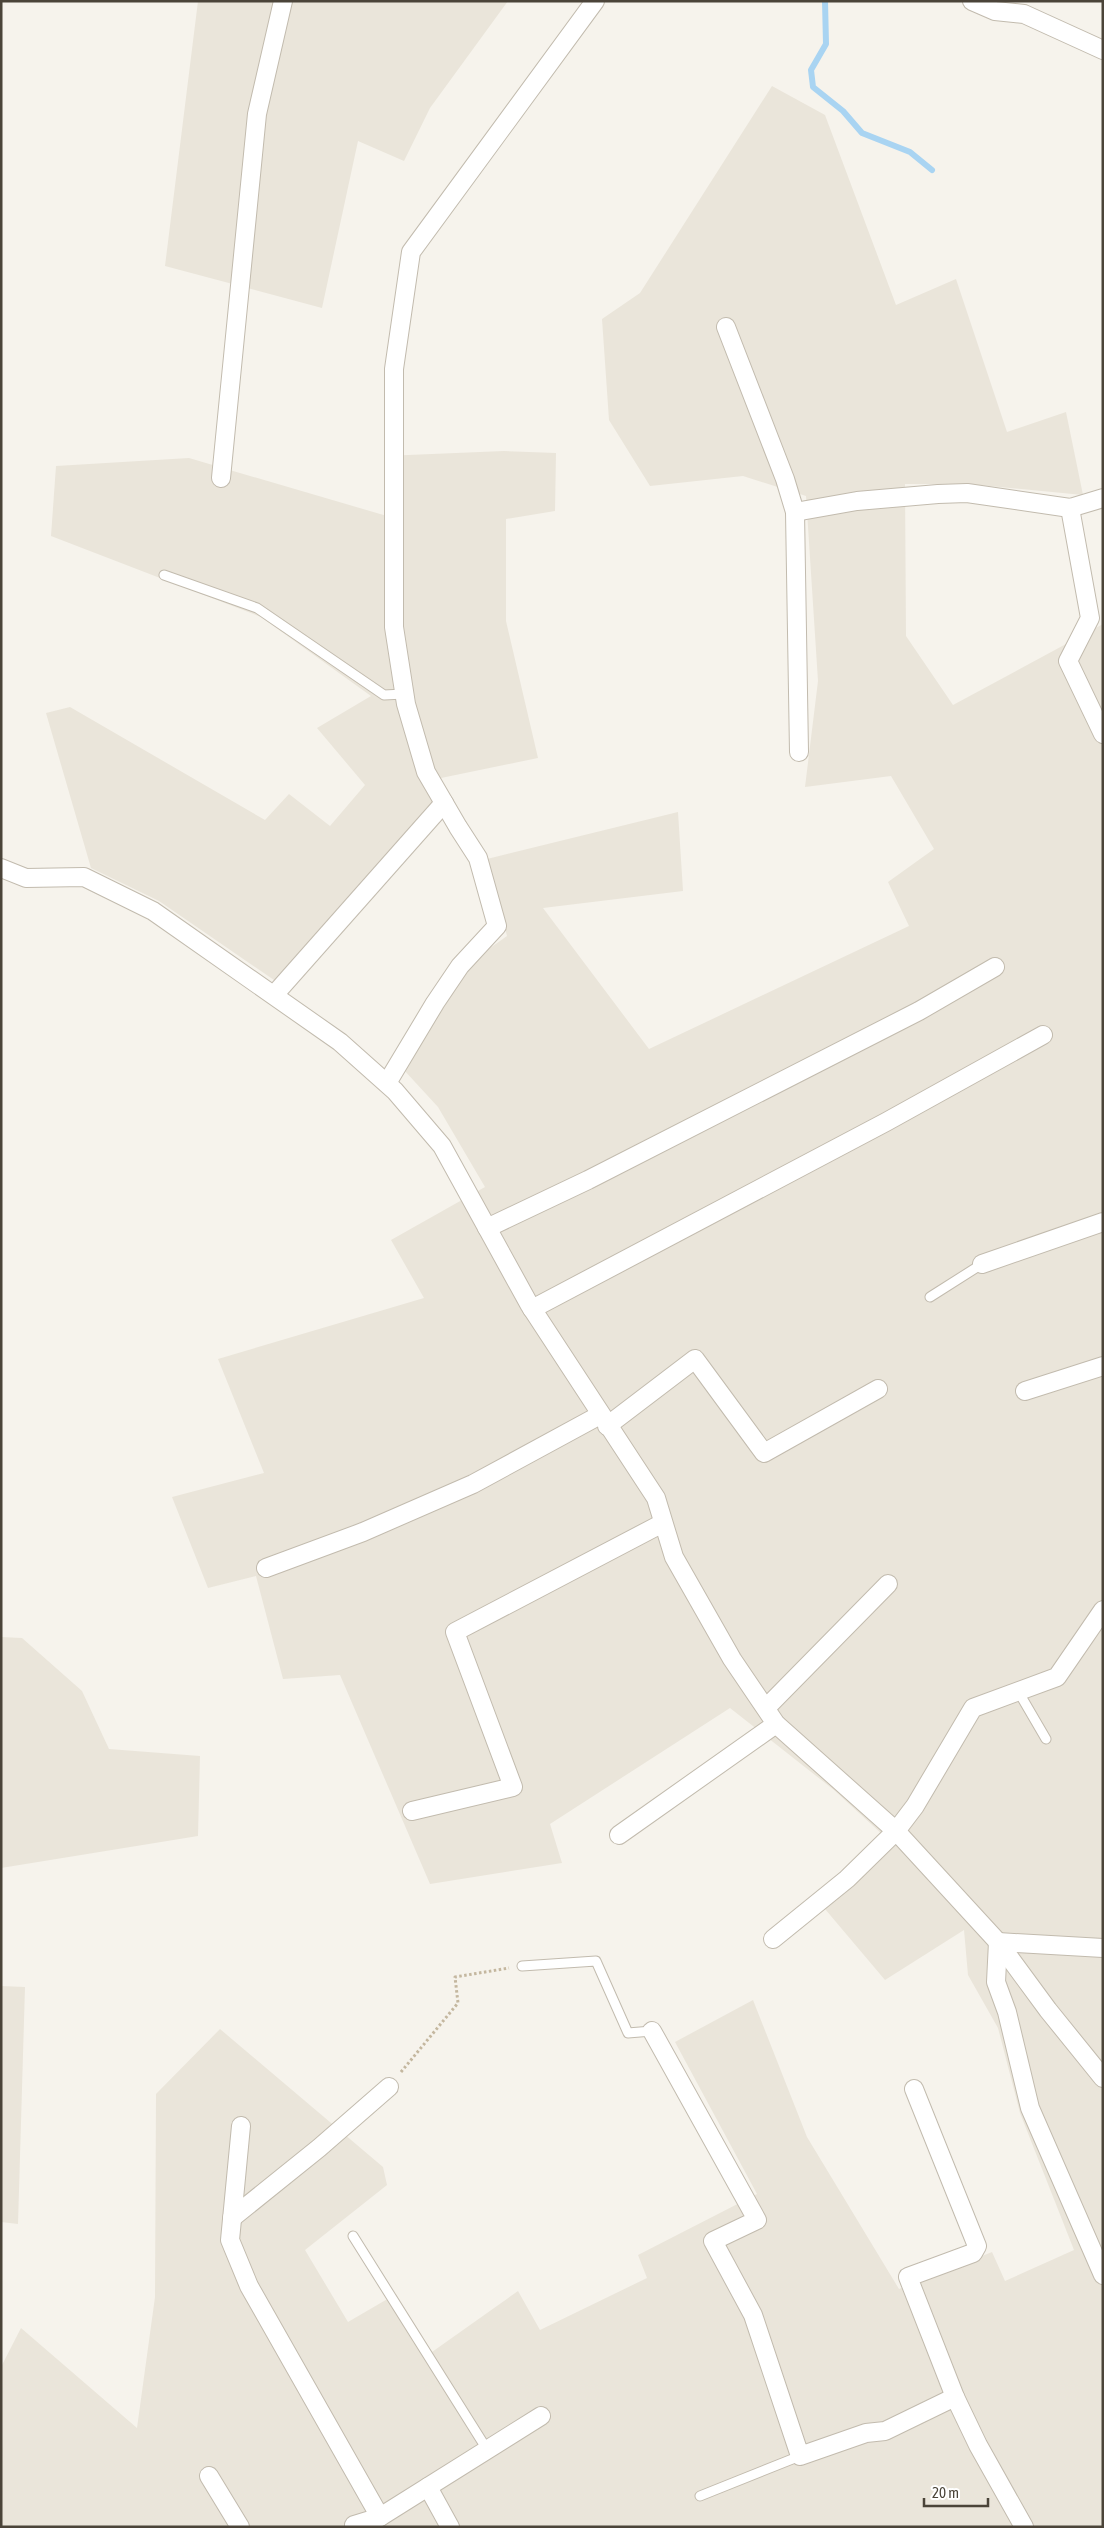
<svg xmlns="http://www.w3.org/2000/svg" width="1104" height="2528" font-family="'Asap Condensed',sans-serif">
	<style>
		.residential { fill: #eae5da }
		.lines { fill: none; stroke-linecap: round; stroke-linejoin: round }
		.stream { stroke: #a9d4f2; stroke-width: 6 }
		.lane-casing { stroke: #c2bbae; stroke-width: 11 }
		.street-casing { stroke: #c2bbae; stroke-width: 20 }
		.path { stroke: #c4b79f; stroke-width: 3; stroke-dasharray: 2.5 2.5; stroke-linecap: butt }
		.lane { stroke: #fff; stroke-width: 9 }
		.street { stroke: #fff; stroke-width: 18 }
	</style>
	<rect width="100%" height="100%" fill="#f6f3ec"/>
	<!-- residential -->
	<g class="residential">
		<polygon points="198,1 508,1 430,108 404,161 358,141 322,308 165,266"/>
		<polygon points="772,86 825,115 896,305 956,279 1007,432 1066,412 1083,495 969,484 905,484 906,636 953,705 1103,624 1103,2527 1,2527 1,2367 21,2328 137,2428 155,2297 156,2094 220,2029 383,2167 387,2185 305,2250 348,2322 396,2294 432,2352 518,2291 540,2330 647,2278 638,2255 757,2194 675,2042 753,2000 807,2137 899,2289 992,2252 1005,2281 1074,2250 1020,2113 998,2028 968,1975 964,1930 885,1980 825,1909 895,1846 834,1790 730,1708 550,1824 562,1863 430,1884 340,1675 283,1679 256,1576 208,1588 172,1497 264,1473 218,1359 424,1298 391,1240 485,1187 438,1107 403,1069 476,958 507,936 487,859 678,812 683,891 543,908 649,1049 909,926 888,882 934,849 891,776 805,787 818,681 806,496 743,476 650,486 609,420 602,319 640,293"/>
		<polygon points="504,451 556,453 555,511 506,519 506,621 538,758 441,778 449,809 290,991 159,901 91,868 46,713 70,707 265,820 289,794 330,826 365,785 317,728 371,696 261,617 51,536 56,466 189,458 404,521 384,456"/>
		<polygon points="1,1637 22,1638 82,1691 109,1749 200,1756 198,1836 1,1868"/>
		<polygon points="1,1986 25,1987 18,2224 1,2222"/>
	</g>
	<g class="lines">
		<!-- stream -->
		<polyline class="stream" points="825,1 826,44 811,70 813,87 843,111 862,133 910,152 932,170"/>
		<!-- lane casing -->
		<g class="lane-casing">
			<g id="lane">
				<polyline points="164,575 257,608 384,695 404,694"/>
				<polyline points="930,1297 982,1264"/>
				<polyline points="1018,1691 1046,1739"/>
				<polyline points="522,1966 596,1961 628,2033 652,2031"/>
				<polyline points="353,2236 488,2451"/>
				<polyline points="700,2496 800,2456"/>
			</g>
		</g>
		<!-- street casing -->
		<g class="street-casing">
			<g id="street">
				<polyline points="972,1 995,11 1024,14 1103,50"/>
				<polyline points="726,327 785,479 795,512 799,752"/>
				<polyline points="221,478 257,114 283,1"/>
				<polyline points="1070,508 1090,618 1068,661 1103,734"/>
				<polyline points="795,512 857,501 938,494 967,493 1070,508 1103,498"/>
				<polyline points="1,868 26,878 84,877 153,911 340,1042 395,1091 442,1146 529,1304 656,1498 674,1557 732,1659 776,1724 896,1831 915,1806 973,1708 1057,1677 1103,1610"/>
				<polyline points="274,995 444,803"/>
				<polyline points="387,1083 435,1003 460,966 497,926 478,858 458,827 426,772 406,704 394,627 394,369 411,252 595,1"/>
				<polyline points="487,1228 588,1180 919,1011 995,967"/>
				<polyline points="982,1264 1103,1222"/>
				<polyline points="532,1309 886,1122 1043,1035"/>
				<polyline points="1025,1391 1103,1366"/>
				<polyline points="607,1426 695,1359 764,1453 878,1389"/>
				<polyline points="266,1568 363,1532 473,1484 600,1415"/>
				<polyline points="766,1708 888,1584"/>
				<polyline points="412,1811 513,1787 455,1632 663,1523"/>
				<polyline points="619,1835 776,1724"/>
				<polyline points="773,1939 847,1879 896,1831 998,1942 1048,2010 1103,2078"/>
				<polyline points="1103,1948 998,1942 996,1982 1007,2012 1030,2108 1103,2275"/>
				<polyline points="652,2031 757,2220 713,2241 753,2315 800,2456 866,2433 885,2431 955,2397 978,2445 1024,2527"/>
				<polyline points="914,2089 977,2246 973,2253 908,2277 955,2397"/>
				<polyline points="241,2126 230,2240 249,2286 380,2517"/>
				<polyline points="232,2218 319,2148 389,2087"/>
				<polyline points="209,2476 240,2527"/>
				<polyline points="428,2487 450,2527"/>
				<polyline points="355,2527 354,2525 380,2517 541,2416"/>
			</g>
		</g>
		<!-- path -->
		<polyline class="path" points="401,2072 458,2003 455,1977 509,1968"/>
		<!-- lane -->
		<use href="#lane" class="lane"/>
		<!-- street -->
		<use href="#street" class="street"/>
	</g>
	<!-- border -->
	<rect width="1104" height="2528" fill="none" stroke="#4b4439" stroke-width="5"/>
	<!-- scale -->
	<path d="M924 2498v8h64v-8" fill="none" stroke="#4b4439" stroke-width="2.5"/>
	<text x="932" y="2498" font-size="15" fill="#4b4439" stroke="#ffffff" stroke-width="4" paint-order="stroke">20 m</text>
</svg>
